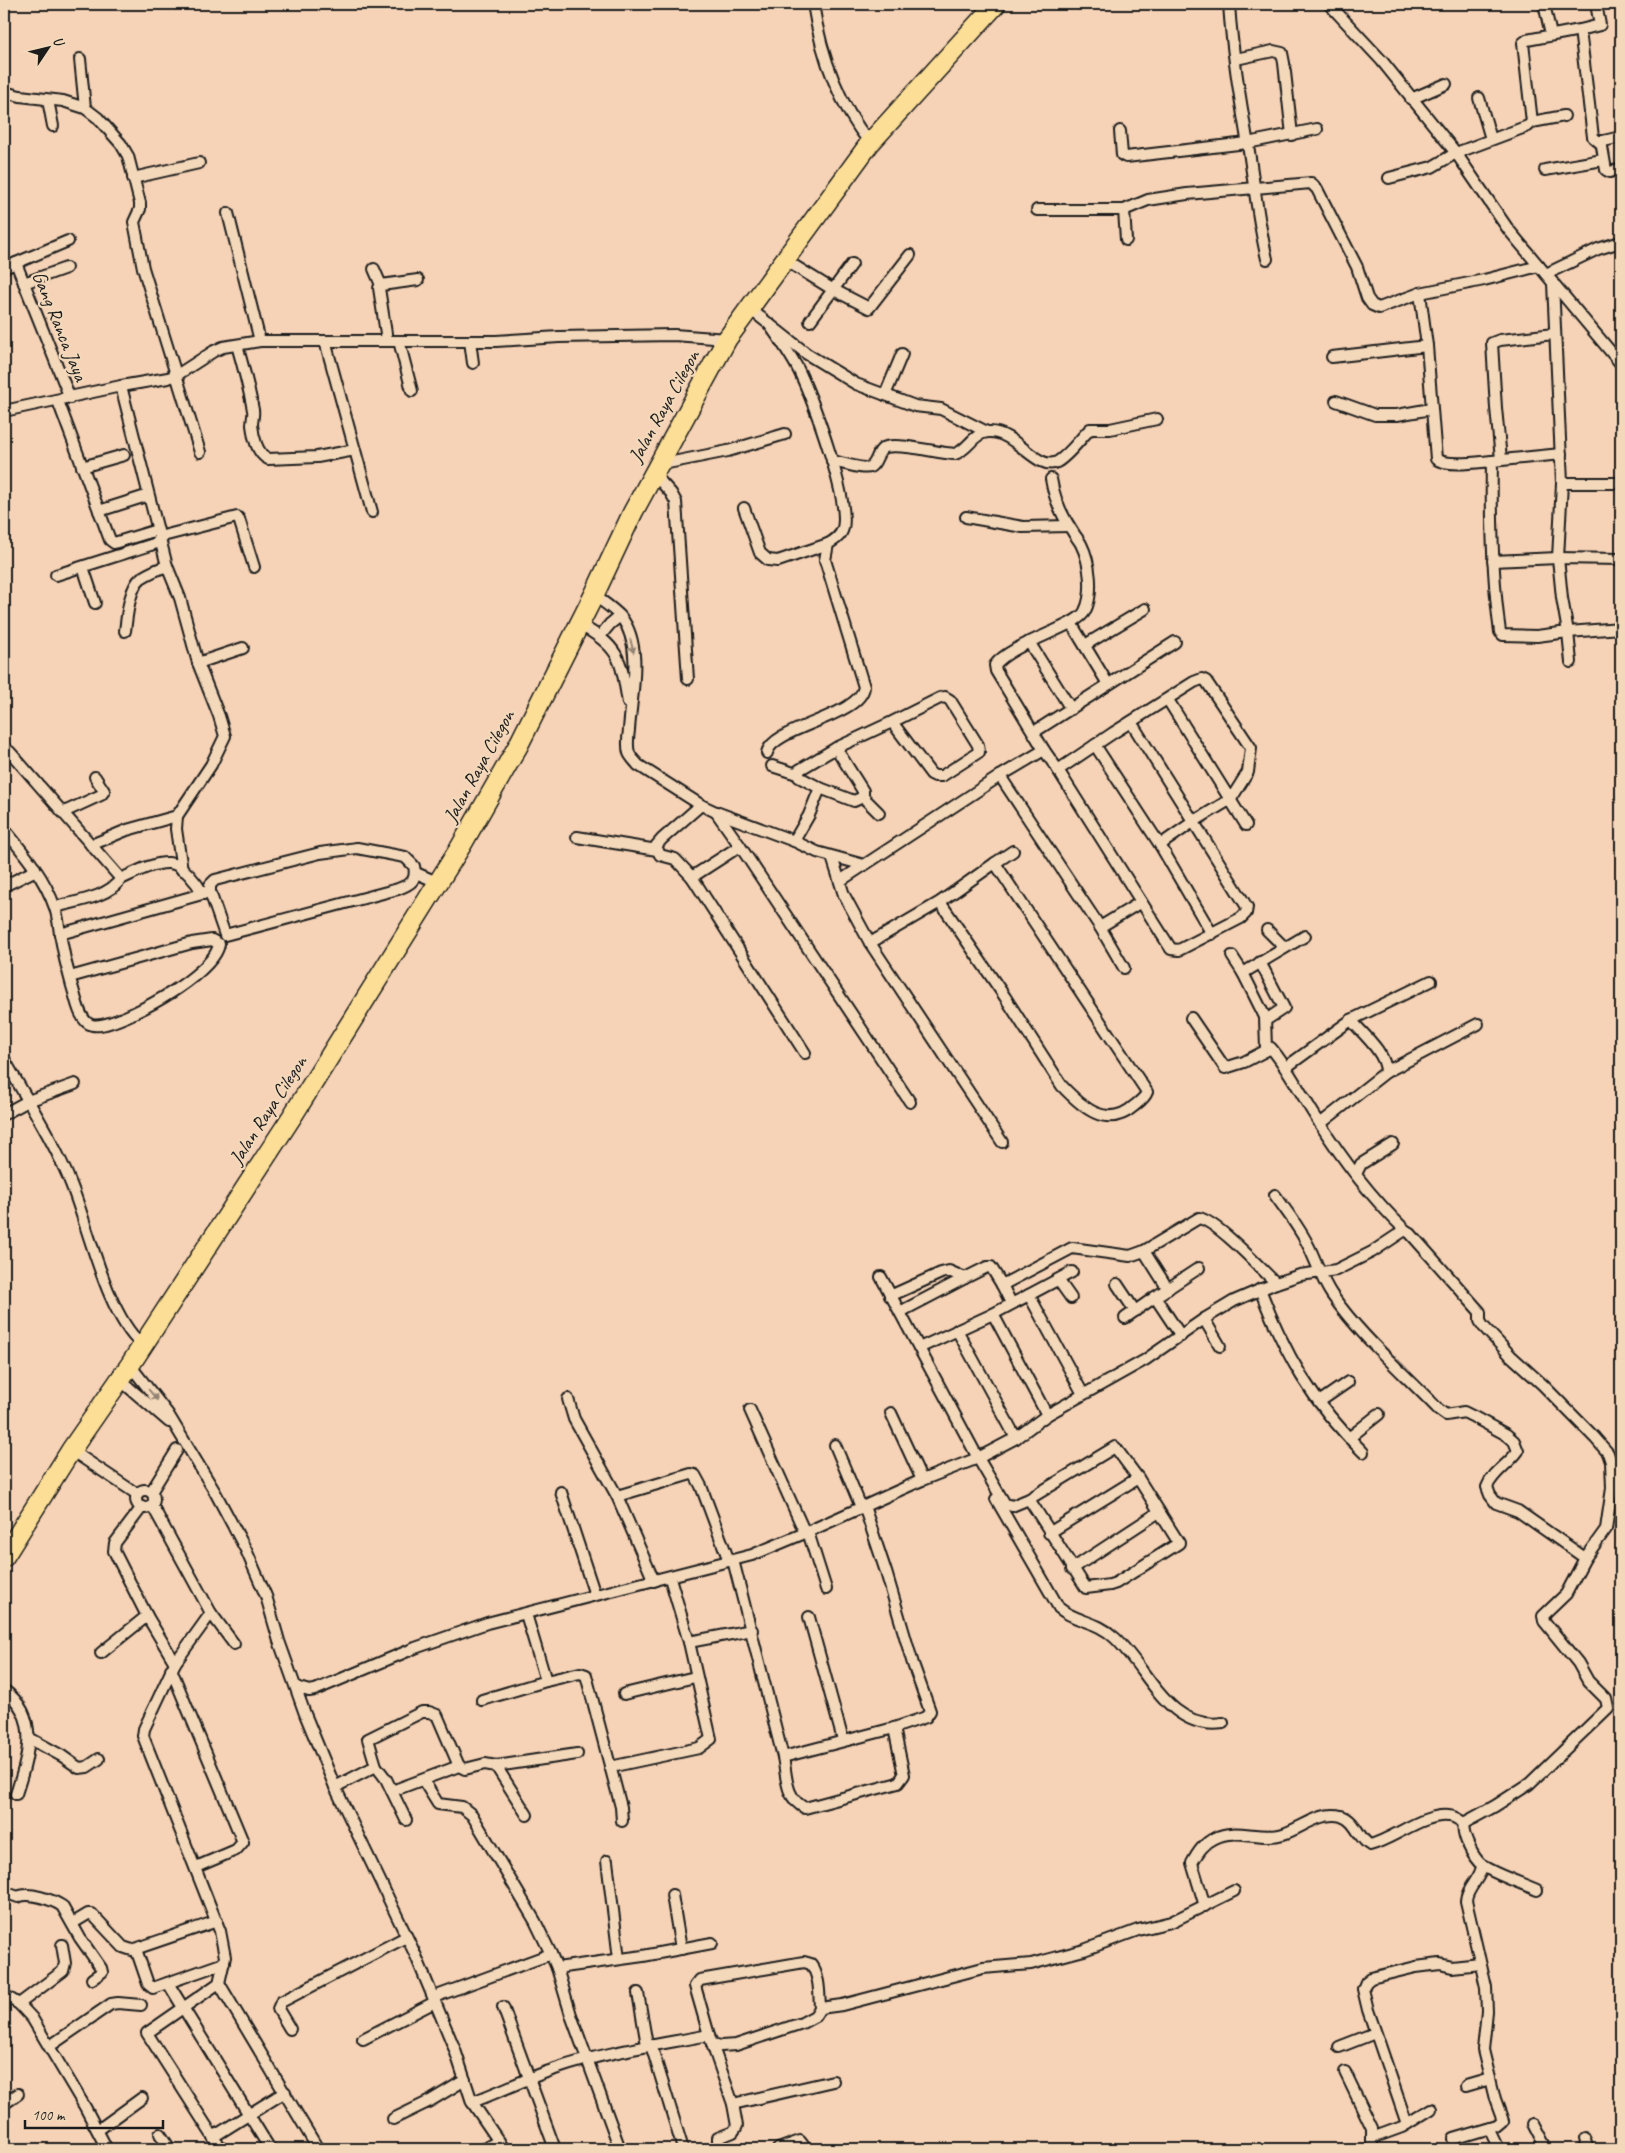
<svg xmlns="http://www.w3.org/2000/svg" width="1625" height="2153" font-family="Caveat,sans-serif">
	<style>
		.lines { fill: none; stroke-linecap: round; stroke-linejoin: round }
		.street-casing { stroke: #1c1c1c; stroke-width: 14 }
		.highway-casing { stroke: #1c1c1c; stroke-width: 22 }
		.street { stroke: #f4d8ba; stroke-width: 10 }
		.highway { stroke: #fcde96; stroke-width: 19 }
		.oneway { fill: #938373 }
		.labels { text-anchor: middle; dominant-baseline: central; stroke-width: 4.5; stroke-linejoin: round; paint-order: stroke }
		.street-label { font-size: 20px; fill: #1c1c1c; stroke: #f4d8ba }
	</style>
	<rect width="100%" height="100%" fill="#f6d3b6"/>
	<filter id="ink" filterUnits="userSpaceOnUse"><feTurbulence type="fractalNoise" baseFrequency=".02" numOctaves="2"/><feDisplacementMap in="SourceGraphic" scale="10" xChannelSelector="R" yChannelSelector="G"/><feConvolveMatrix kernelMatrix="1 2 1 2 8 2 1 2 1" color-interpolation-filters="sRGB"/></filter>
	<g filter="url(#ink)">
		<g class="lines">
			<!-- street casing -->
			<g class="street-casing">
				<g id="street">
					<path d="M 813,4 C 821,55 837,102 870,143"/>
					<path d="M 1229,4 C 1232,51 1240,98 1248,145 C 1254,183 1258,221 1267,259"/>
					<polyline points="1329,4 1382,61 1456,153 1508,229 1621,364"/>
					<polyline points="1544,4 1551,35"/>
					<polyline points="1596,4 1600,25 1580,30 1593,137 1599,142 1621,137"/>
					<polyline points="80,59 85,108"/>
					<polyline points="1236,59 1273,51 1282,53 1284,63 1292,135"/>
					<polyline points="4,92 20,96 63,101 85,108 98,118 121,144 128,156 140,203 140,209 134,222 143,268 200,452"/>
					<polyline points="1479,98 1491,139"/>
					<polyline points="1411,99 1446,84"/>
					<polyline points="48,100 53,126"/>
					<polyline points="1532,122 1564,116"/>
					<polyline points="1120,131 1122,155 1126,157 1247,143 1317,129"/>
					<polyline points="1601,141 1606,170 1610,172 1621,169"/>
					<polyline points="1545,170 1603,160"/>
					<polyline points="133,178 199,163"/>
					<polyline points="1389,178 1432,167 1456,153 1528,126 1532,122 1523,43 1527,40 1580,30"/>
					<polyline points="1037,210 1124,210 1148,200 1187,194 1311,183 1317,189 1357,267 1367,298 1372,305 1379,308 1420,293 1484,280 1539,266"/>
					<polyline points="1124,210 1126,240"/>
					<polyline points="228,213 260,341"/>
					<polyline points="68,241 16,263 70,398"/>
					<polyline points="785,260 832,289 869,308 910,255"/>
					<polyline points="4,268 16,263"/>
					<polyline points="374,269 381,285"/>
					<polyline points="1546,274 1598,249 1617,243"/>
					<polyline points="24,283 66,268"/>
					<polyline points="1553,283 1562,483 1558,558 1562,598 1568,632 1621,628"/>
					<path d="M 1420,293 L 1427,346 L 1436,459 C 1447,467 1479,462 1492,461"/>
					<polyline points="750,309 807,354 856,384 915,406 941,409 987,432"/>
					<polyline points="810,321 852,264"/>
					<polyline points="387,340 379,288 381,285 418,280"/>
					<polyline points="325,341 372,512"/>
					<polyline points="399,341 412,391"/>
					<polyline points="470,341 473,363"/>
					<path d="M 237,345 C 243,366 249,388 253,410 C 254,415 252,420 252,425 C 253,436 257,454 268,459 L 317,457 L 355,450"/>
					<polyline points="1332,357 1427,346"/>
					<polyline points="885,395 902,354"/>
					<polyline points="58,401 110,540 114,543 157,530"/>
					<polyline points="1336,401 1375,415 1397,415 1431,409"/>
					<polyline points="4,411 121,386 168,378 177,375 214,351 223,347 260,341 496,341 559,337 674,335 727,339"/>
					<path d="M 1561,454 L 1492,461 C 1491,518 1492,575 1500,632 L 1503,635 L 1537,636 L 1568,632 L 1571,662"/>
					<polyline points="1501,459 1496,408 1492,343 1500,340 1554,334"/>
					<path d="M 832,461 C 839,462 864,470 870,467 C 878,463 876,450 886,447 C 902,443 937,453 955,454 C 968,450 974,432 989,432 C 1016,431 1037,472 1057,462 C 1069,455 1080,439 1090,429 L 1110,429 L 1157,419"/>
					<polyline points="658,465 728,451 785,434"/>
					<polyline points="82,467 124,455"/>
					<polyline points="653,473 671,493 676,502 688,679"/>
					<polyline points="1562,483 1621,483"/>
					<polyline points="744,508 760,553 768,560 778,561 828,544"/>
					<polyline points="99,511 146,496"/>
					<polyline points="966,517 1023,527 1069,526"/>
					<polyline points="159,537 237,517 239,519 254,567"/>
					<polyline points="1493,561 1558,558 1621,559"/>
					<polyline points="83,567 95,603"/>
					<polyline points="56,575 160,542"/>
					<path d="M 594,595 C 603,602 614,609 621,617 C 644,646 631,696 629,730 C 628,737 627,746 629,753 C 631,758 635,761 638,765 L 701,805 L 716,812 L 794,841 L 817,852 L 864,865"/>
					<polyline points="1071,623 1108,684"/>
					<path d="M 578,624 C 620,646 621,659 628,703"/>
					<path d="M 125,631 C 127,617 129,588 141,578 C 149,573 158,569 167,566"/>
					<polyline points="600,636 610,624 620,616"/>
					<polyline points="1029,642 1071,709"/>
					<polyline points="1085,645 1145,609"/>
					<polyline points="198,663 243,648"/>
					<polyline points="1168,700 1246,825"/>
					<polyline points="1034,732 1175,642"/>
					<polyline points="1095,745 1160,845 1212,934"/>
					<path d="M 4,748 L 10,752 L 121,879 C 134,873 154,862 169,863 C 183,864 197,883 203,894"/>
					<polyline points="1044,750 1058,770 1171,949 1179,950 1241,918 1246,913 1247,907 1131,722"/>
					<path d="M 767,753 C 772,727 860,717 864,687 L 825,560 L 828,544 C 835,540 841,536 843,528 C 850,500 813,401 800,373 C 792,356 780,340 769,324"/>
					<polyline points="772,766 797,774"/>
					<polyline points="1058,770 1113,733 1194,682 1202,679 1206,681 1251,748 1248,772 1231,799 1193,822 1160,845"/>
					<polyline points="1000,776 1100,927 1124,968"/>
					<polyline points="820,788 854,801 863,797 863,791 836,748"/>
					<polyline points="863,797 879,813"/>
					<polyline points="701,805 662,839 656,846 660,855 675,859 692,877 805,1053"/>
					<polyline points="64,812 101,795 104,791 95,777"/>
					<polyline points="716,812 740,846"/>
					<polyline points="177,816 176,829 182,870"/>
					<path d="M 4,829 C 24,853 45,878 55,908 C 58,917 59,925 60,934 C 63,952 67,969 72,986 C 76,997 79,1022 92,1025 C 109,1029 158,1001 172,992 C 186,983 217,961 219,944 L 212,940 L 192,943 L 70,977"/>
					<polyline points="577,837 657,850"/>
					<polyline points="794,841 809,815 820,788 799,777 799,770 836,748 892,722 940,698 945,697 950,700 978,745 979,752 942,776 935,776 931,774 892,722"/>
					<polyline points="91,845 127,830 177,816 211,765 225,736 219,716 198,663 180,598 167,566 121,386"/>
					<path d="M 357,848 L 405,857 L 414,866 C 417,881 411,884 398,889 L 225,935 L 210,892 L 210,885 L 215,880 L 320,853 Z"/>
					<polyline points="832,857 844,895 870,943 1002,1142"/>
					<polyline points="995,863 1013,851"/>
					<polyline points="416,873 437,882"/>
					<polyline points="692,877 740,846 910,1102"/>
					<path d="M 840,881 L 1000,776 L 1044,750 L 996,671 L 995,665 C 1011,643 1078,627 1085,611 C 1094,593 1090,562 1081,544 C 1079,540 1075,536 1073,532 C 1062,516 1054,498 1051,479"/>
					<polyline points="4,886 34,871 35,868"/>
					<path d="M 55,907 C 77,901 107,898 121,879"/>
					<polyline points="1100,927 1141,902"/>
					<polyline points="1267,930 1284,947"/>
					<polyline points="60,934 209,892"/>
					<path d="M 870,943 L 940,902 L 995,863 L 1147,1092 C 1145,1098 1139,1102 1134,1106 C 1107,1130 1082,1107 1062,1086 L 1005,997 L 940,902"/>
					<polyline points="1232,956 1243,973"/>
					<polyline points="1260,962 1284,1008 1266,1020"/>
					<path d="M 1191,1018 L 1225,1068 L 1244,1062 L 1271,1048 C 1289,1069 1302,1096 1317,1119 C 1342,1159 1371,1197 1405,1230 L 1410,1233 L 1480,1312 L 1480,1321 L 1483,1326 L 1511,1356 L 1543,1385 L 1595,1438 L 1608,1453 L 1611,1462 L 1612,1488 L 1606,1529 L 1585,1558 L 1566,1594 L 1543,1616 L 1544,1621 L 1578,1663 L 1588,1681 L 1606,1699 L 1608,1708 L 1529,1784 L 1495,1806 L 1464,1823"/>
					<polyline points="1266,1049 1265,1017 1243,973 1305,936"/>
					<path d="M 4,1059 C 26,1098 55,1143 71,1184 C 89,1229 107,1314 141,1344"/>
					<polyline points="1285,1068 1351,1020 1431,981"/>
					<polyline points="1386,1072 1478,1024"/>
					<polyline points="4,1114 28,1101 75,1084"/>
					<path d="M 1320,1124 L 1386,1072 C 1386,1053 1363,1034 1351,1020"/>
					<polyline points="1356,1174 1361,1164 1393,1144"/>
					<path d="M 1275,1195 C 1287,1212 1300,1228 1309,1247 C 1317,1263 1321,1279 1332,1295 C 1362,1338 1403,1372 1439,1410 L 1446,1415 L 1464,1412 L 1474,1417 L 1507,1435 L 1514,1441 L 1518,1451 C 1509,1464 1493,1472 1487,1487 L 1490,1495 L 1496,1503 L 1518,1511 L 1585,1558"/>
					<polyline points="1144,1251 1168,1289"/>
					<polyline points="881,1277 978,1458 1005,1504 1012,1506 1029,1499 1115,1447 1138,1478 1179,1543 1116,1583 1110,1585 1086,1588 1029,1499"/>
					<polyline points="1059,1281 1071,1298"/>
					<polyline points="1117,1284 1135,1311"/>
					<polyline points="1002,1285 1011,1303"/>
					<path d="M 1260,1289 C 1284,1353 1313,1404 1363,1452"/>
					<polyline points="1029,1295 1083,1394"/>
					<path d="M 890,1296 L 941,1273 L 949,1271 L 965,1278 L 987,1267 L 991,1267 L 1002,1285 L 1072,1248 L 1130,1256 L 1144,1251 L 1199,1218 C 1218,1222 1260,1268 1276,1283"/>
					<polyline points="900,1312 965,1278"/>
					<polyline points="993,1314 1047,1415"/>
					<polyline points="1125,1318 1155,1297"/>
					<polyline points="1204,1319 1220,1346"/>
					<polyline points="957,1330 1016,1438"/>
					<polyline points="1181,1336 1155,1297 1199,1268"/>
					<polyline points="919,1348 993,1314 1072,1272"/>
					<polyline points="130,1365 168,1414 215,1492 246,1550 266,1596 279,1641 305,1714 335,1787 416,1956 455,2050 472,2102 504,2149"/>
					<polyline points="119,1379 169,1422"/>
					<polyline points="568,1399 574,1419 617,1496"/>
					<polyline points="1319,1402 1348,1382"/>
					<polyline points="750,1410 805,1533"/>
					<polyline points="891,1413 922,1480"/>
					<polyline points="1349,1438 1379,1414"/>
					<polyline points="835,1445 861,1507"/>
					<polyline points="71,1450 137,1494"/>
					<circle cx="145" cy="1499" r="9"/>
					<polyline points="151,1492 177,1450"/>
					<polyline points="561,1492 595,1595"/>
					<path d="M 996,1499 L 1059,1608 C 1075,1622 1096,1620 1115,1638 C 1149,1670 1168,1731 1223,1723"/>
					<polyline points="152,1505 211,1613 175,1663"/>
					<polyline points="142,1507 115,1543 114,1551 147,1616 175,1663 144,1729 143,1736 220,1931 225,1957 219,1983 147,2033 221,2149"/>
					<polyline points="808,1532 826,1589"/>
					<polyline points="1049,1533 1138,1478"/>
					<polyline points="733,1560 783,1757 894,1728 926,1717 930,1711 913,1664 886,1572 864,1506"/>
					<polyline points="1072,1569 1159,1512"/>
					<polyline points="654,1581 617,1496 691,1474 695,1475 701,1486 729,1561"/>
					<polyline points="211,1613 234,1644"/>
					<polyline points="526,1614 546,1681 580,1673 586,1675 621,1807 622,1821"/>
					<polyline points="809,1617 843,1740"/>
					<polyline points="689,1642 752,1630"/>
					<polyline points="101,1653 147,1616"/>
					<polyline points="171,1669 243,1842 236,1850 196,1867"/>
					<polyline points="296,1687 309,1691 315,1690 415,1648 487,1623 752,1555 805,1533 922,1480 978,1458 1016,1438 1047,1415 1145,1360 1204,1319 1234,1301 1276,1283 1300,1275 1336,1270 1372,1252 1405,1230"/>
					<path d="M 4,1690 C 41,1717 28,1757 16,1794"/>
					<polyline points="624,1694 695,1677"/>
					<polyline points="482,1700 546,1681"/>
					<polyline points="29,1738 62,1756 79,1768 87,1767 99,1759"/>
					<path d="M 783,1757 C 787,1777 785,1798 805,1808 L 898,1783 L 904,1775 L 894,1728"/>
					<polyline points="496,1766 527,1815"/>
					<polyline points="610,1767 699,1748 711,1739 689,1642 670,1578"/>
					<polyline points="423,1780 438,1804 462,1807 472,1815 535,1921 551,1954"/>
					<polyline points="335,1787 376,1766"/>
					<polyline points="392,1791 459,1766 465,1769 485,1764 496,1766 577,1754"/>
					<polyline points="406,1820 386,1779 376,1766 368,1739 422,1712 429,1712 437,1715 459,1766"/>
					<path d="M 1464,1823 C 1461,1834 1473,1858 1482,1865 C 1489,1872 1526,1885 1537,1890"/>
					<polyline points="607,1861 619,1959"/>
					<path d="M 4,1892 L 18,1897 C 28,1891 53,1900 62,1906 L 80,1938 L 101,1968 L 102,1972 L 92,1979"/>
					<polyline points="672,1895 681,1949"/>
					<path d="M 1205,1906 L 1192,1863 C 1198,1852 1204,1843 1215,1838 C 1236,1827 1261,1841 1283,1834 C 1302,1828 1320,1811 1341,1816 C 1357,1821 1358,1839 1370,1845 C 1394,1839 1423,1813 1449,1816 C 1454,1816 1459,1820 1464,1823"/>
					<polyline points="73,1923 88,1914 92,1914 123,1947 132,1950 217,1921"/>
					<polyline points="136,1949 148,1984 153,1988 224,1963"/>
					<polyline points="557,1968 571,2015 620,2149"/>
					<polyline points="168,1983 270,2149"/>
					<polyline points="219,1983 318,2149"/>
					<polyline points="638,1993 647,2045"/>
					<polyline points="4,1995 19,2004 32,2018 85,2107 107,2149"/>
					<polyline points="434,1997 551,1954 557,1968 643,1956 712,1943"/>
					<polyline points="19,2004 63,1971 65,1963 62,1945"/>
					<polyline points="503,2007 555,2149"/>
					<polyline points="290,2029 278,2009 281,2002 406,1937"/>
					<path d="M 709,2035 L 695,1986 L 700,1980 L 804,1962 L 811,1964 C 820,1977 819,1992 820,2008"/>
					<polyline points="363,2039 435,2002"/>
					<polyline points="712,2044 733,2104 737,2126 733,2132 718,2138 718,2148"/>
					<polyline points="651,2045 683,2149"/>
					<polyline points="50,2046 111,2004 118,2003 141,2005"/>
					<polyline points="1339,2047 1375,2033"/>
					<polyline points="1345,2072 1372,2128 1372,2149"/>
					<polyline points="1466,2086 1490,2079"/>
					<path d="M 472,2102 C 500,2092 527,2078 555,2069 C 605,2052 657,2045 709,2035 L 712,2044 L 721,2046 L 736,2045 L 802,2023 L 815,2016 L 820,2008 L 842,2005 L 983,1968 L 1031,1964 L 1084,1950 L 1138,1930 L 1171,1922 L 1234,1891"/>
					<polyline points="4,2104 18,2094"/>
					<polyline points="733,2104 833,2081"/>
					<polyline points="393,2119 430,2101 465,2080"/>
					<polyline points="1407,2124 1368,2010 1363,1989 1366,1982 1371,1978 1416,1967 1440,1964 1452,1967 1480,1964"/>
					<polyline points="1533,2124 1546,2149"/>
					<polyline points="1489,2128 1499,2149"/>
					<polyline points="98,2130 142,2098"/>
					<polyline points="160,2134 170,2149"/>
					<polyline points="213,2137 285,2092"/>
					<polyline points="1372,2138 1402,2127 1431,2109"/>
					<polyline points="1585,2138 1589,2149"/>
					<path d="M 1453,2139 L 1497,2126 L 1503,2121 L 1495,2099 L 1483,2050 L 1487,2011 L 1486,1987 L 1466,1901 C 1467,1887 1481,1879 1482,1866"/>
					<polyline points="483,2149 499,2141"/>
					<polyline points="778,2149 800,2141 806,2149"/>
				</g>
			</g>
			<!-- highway casing -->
			<g class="highway-casing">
				<polyline id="highway" points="4,1557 71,1450 130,1365 293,1115 461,846 518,746 594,595 633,512 727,339 870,143 996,4"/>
			</g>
			<!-- street -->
			<use href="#street" class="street"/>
			<!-- highway -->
			<use href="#highway" class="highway"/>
		</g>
		<!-- one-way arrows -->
		<defs><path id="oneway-solid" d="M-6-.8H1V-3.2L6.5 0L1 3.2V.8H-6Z" transform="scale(1.25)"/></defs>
		<g class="oneway">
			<use href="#oneway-solid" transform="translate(632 646) rotate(76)"/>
			<use href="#oneway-solid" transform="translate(153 1395) rotate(51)"/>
		</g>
	</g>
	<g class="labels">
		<!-- street labels -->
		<g class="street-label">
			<text transform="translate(60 326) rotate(68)">Gang Ranca Jaya</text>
			<text transform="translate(664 406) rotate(-61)">Jalan Raya Cilegon</text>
			<text transform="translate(479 766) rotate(-61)">Jalan Raya Cilegon</text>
			<text transform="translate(268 1110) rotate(-57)">Jalan Raya Cilegon</text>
		</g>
	</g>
	<!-- margin -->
	<rect width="1625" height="2153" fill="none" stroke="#f4d8ba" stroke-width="20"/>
	<rect x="10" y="10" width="1605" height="2133" fill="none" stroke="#1c1c1c" stroke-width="2" filter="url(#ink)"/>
	<!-- north arrow -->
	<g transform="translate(48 48) rotate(55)" stroke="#f4d8ba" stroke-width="4" paint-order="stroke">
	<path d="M0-4L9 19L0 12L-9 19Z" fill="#1c1c1c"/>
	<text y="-8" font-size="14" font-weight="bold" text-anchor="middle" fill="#1c1c1c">U</text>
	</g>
	<!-- scale -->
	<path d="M25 2120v8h138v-8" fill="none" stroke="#1c1c1c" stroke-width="2.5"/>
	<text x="32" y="2120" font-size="15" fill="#1c1c1c" stroke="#f4d8ba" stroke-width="4" paint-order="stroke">100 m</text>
</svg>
